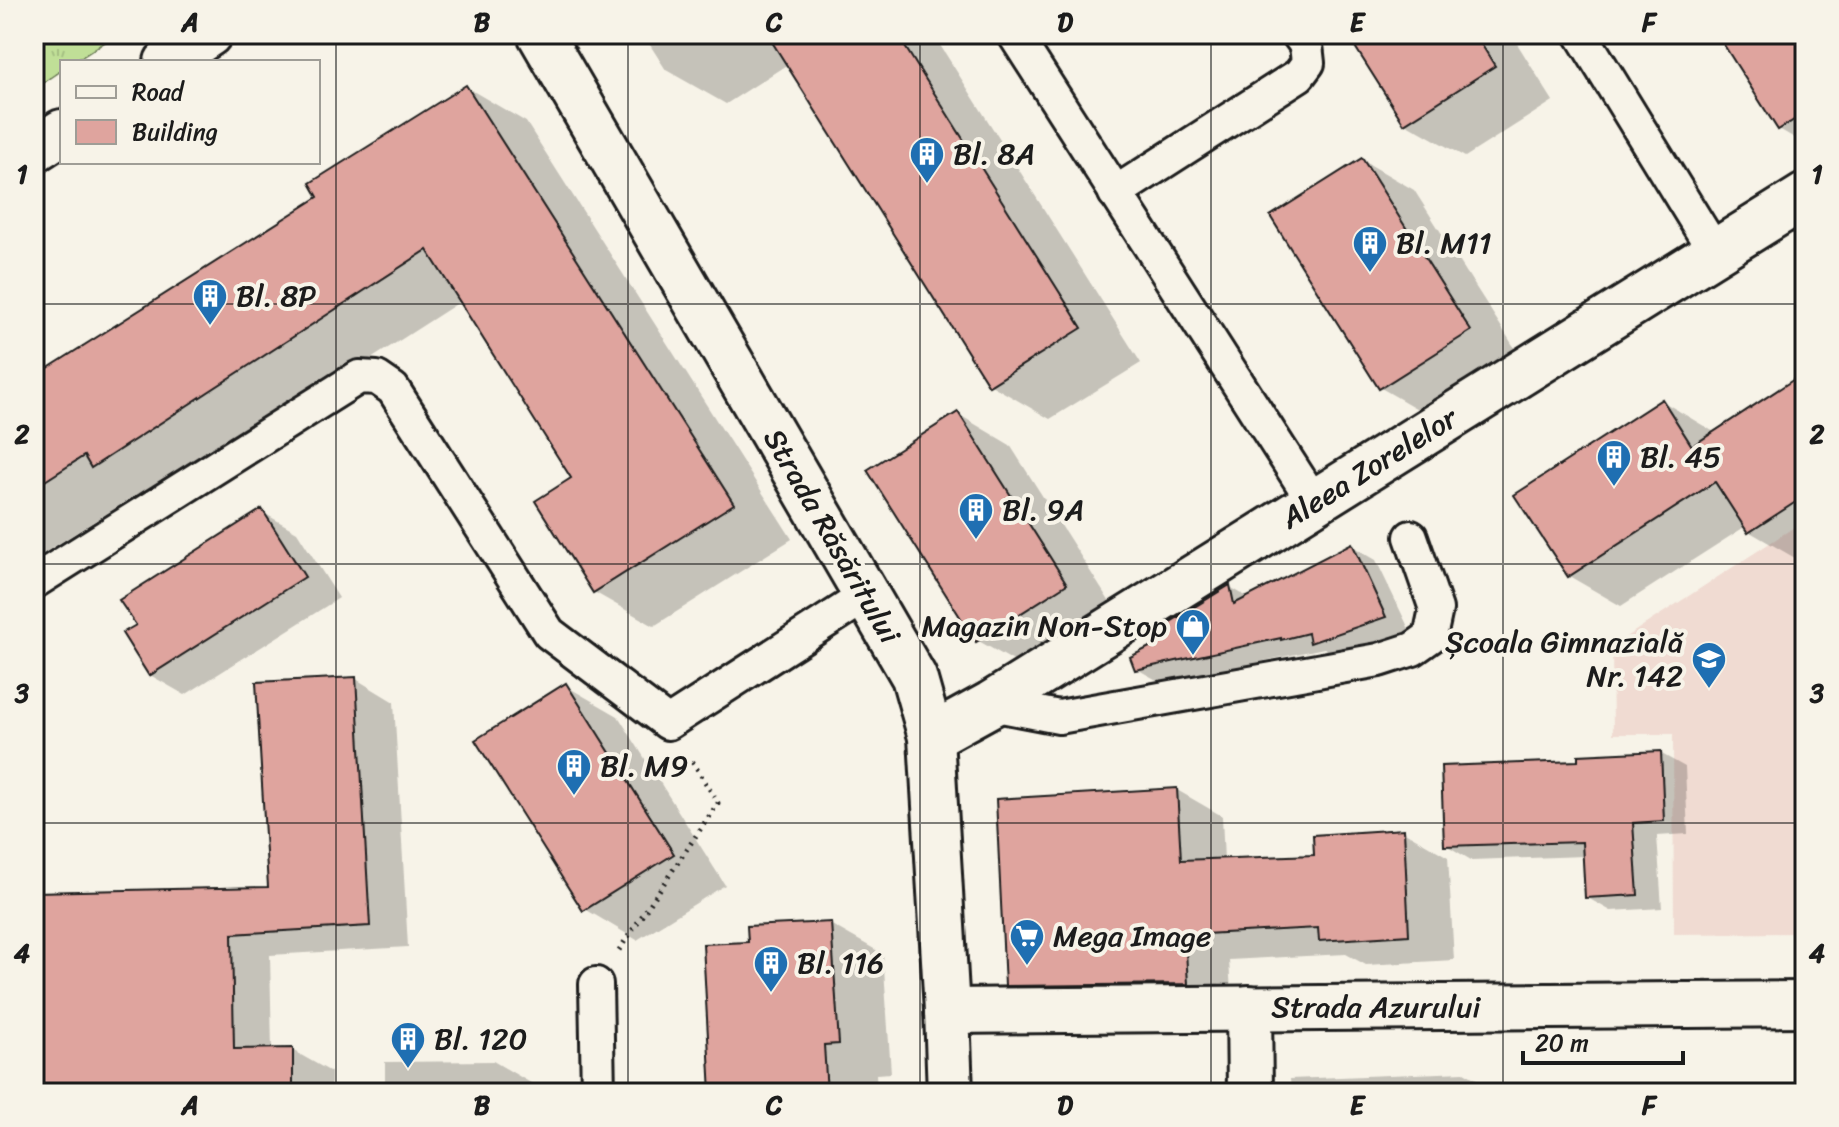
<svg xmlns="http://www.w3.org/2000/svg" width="1839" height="1127" font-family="Sriracha,sans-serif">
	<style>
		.built { fill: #f0dbd2 }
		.grass { fill: url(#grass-tufts); stroke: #6e7e5a; stroke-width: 2 }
		.shadow { fill: #0003 }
		.building { fill: #dfa49e; stroke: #1c1c1c; stroke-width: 2 }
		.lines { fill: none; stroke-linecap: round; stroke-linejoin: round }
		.lane-casing { stroke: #1c1c1c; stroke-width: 38 }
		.street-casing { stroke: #1c1c1c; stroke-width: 50 }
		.primary-casing { stroke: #1c1c1c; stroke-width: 50 }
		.path { stroke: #1c1c1c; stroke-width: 5; stroke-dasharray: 2 6; stroke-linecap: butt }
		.lane { stroke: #f7f3e8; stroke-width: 32 }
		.street { stroke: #f7f3e8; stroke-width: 44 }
		.primary { stroke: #f7f3e8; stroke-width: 44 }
		.grid { fill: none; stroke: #1c1c1c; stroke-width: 2; stroke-opacity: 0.55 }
		.labels { text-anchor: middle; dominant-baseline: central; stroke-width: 8; stroke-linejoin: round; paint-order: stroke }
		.poi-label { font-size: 30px; fill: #1c1c1c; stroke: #f7f3e8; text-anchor: start }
		.street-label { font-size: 30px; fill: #1c1c1c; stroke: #f7f3e8 }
		.neatline { fill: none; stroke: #1c1c1c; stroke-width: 3 }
		.grid-label { font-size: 26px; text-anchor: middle; font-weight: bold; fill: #1c1c1c }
	</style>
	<defs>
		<pattern id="grass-tufts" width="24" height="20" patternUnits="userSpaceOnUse" patternTransform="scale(2)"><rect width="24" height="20" fill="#c0df97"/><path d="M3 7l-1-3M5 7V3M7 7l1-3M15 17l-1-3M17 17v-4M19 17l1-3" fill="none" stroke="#a4bf82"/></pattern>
	</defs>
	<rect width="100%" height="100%" fill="#f7f3e8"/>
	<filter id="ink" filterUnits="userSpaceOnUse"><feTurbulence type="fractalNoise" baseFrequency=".0125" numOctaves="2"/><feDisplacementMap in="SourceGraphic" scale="16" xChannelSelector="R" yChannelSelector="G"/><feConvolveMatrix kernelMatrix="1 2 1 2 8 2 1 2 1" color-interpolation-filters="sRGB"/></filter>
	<g filter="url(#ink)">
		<!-- built -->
		<polygon class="built" points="1805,520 1805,933 1674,934 1673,734 1613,734 1612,646"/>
		<!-- grass -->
		<polygon class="grass" points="53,34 117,34 74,62 62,62 62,70 34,89 34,46"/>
		<!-- shadow -->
		<g class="shadow">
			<polygon points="643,34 933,34 1141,363 1050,419 991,385 788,64 726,104 666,70"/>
			<polygon points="1349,34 1511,34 1553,101 1465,157 1405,123"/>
			<polygon points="1719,34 1805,34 1805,144 1779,129"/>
			<polygon points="466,87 526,122 792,539 654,626 594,592 574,479 461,301 152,500 139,493 34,559 34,367 43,372 321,198"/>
			<polygon points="1362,160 1414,190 1523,361 1433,418 1381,388 1272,217"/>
			<polygon points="1805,375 1805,560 1802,562 1750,532 1746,526 1621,606 1569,576 1662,401 1714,432"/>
			<polygon points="958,414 1010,445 1118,615 1029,670 977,640"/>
			<polygon points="262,512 297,532 339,598 185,695 150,675 138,625"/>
			<polygon points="1352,546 1376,560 1410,631 1337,656 1324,648 1162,683 1137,669 1166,640 1230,587 1249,598"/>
			<polygon points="356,679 394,702 408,947 270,955 272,1050 292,1050 331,1072 331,1093 34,1093 34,894 270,889"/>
			<polygon points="566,686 618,716 725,885 637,940 585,909"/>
			<polygon points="1660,753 1685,767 1688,834 1657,836 1662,908 1611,911 1586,897 1584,856 1471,860 1446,845 1580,763"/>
			<polygon points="1177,790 1222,816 1224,861 1316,857 1403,831 1448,857 1454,960 1366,965 1346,954 1229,960 1232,1009 1052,1010 1007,984"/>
			<polygon points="830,924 883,954 891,1073 876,1074 877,1093 713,1093 750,944"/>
			<polygon points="493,1061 548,1093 385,1093 385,1062"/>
			<polygon points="1464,1072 1485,1084 1628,1091 1631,1093 1291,1093 1290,1079"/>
		</g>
		<!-- building -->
		<g class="building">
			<polygon points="767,34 897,34 1082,328 989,386"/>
			<polygon points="1347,34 1475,34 1495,66 1404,124"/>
			<polygon points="1717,34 1805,34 1805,113 1778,130"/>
			<polygon points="466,85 734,504 593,593 535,501 571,478 427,250 91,468 84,456 34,488 34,377 318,197 310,183"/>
			<polygon points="1362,158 1471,331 1379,389 1270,216"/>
			<polygon points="1805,372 1805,496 1748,533 1715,482 1568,577 1514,495 1662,399 1692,446"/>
			<polygon points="958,412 1067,584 976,642 867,470"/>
			<polygon points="262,509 305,577 149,676 122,633 136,625 119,600"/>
			<polygon points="1352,543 1386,617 1310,643 1308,633 1281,640 1281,638 1135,670 1130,657 1165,639 1169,623 1225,588 1230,585 1234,604"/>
			<polygon points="356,677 370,926 232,934 234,1049 293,1048 293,1093 34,1093 34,892 268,887 256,682"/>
			<polygon points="566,683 674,854 583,911 475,740"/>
			<polygon points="1661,751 1664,821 1633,823 1638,895 1585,898 1582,842 1444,846 1441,766 1578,761 1578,755"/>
			<polygon points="1177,788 1181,860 1314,855 1313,835 1404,829 1409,935 1319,941 1318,928 1185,935 1188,984 1005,986 996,799"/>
			<polygon points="831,922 839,1044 824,1045 827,1093 711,1093 703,944 748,942 747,926"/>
		</g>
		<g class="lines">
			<!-- lane casing -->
			<g class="lane-casing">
				<g id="lane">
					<polyline points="1014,34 1314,502"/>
					<polyline points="1581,34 1715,252"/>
					<polyline points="1115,193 1299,75 1308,63 1306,45 1298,34"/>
					<polyline points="34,582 359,377 377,378 393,389 549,633 668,723 867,595"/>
					<polyline points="991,704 1059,717 1379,660 1413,649 1430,637 1436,609 1411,537"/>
					<polyline points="596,984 598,1093"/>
				</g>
			</g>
			<!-- street casing -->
			<g class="street-casing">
				<g id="street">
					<polyline points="540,34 914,677 931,737 947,1011 950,1093"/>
					<polyline points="931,737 991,704 1805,196"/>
					<polyline points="1249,1008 1250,1093"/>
					<polyline points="947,1011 1805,1004"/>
				</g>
			</g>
			<!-- primary casing -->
			<g class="primary-casing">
				<g id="primary">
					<polyline points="167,62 209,34"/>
					<polyline points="34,150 62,132"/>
				</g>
			</g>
			<!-- path -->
			<polyline class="path" points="619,950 718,803 691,759"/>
			<!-- lane -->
			<use href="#lane" class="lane"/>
			<!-- street -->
			<use href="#street" class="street"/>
			<!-- primary -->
			<use href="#primary" class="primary"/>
		</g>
	</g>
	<!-- grid -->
	<path class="grid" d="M 336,34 L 336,1093M 628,34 L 628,1093M 920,34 L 920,1093M 1211,34 L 1211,1093M 1503,34 L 1503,1093M 34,304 L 1805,304M 34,564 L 1805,564M 34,823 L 1805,823"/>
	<!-- icons -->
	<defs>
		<g id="building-pin" transform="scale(1.8)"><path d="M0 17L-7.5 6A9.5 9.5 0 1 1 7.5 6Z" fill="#1f6fb2" stroke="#f7f3e8"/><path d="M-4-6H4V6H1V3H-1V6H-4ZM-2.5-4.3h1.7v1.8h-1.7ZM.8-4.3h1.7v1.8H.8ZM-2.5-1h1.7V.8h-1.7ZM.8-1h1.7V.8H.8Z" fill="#fff"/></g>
		<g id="shop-pin" transform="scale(1.8)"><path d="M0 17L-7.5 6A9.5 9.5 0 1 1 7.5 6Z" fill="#1f6fb2" stroke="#f7f3e8"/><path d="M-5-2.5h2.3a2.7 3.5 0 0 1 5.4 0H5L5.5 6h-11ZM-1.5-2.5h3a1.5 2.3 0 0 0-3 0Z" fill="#fff"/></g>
		<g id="school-pin" transform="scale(1.8)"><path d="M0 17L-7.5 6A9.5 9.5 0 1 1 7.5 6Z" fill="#1f6fb2" stroke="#f7f3e8"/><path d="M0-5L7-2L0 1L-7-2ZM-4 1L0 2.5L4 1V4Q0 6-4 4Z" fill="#fff"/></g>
		<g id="supermarket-pin" transform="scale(1.8)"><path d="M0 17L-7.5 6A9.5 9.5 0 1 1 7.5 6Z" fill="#1f6fb2" stroke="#f7f3e8"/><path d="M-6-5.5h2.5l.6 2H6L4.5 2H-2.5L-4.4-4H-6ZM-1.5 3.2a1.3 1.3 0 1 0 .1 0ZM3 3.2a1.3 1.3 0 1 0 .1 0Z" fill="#fff"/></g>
	</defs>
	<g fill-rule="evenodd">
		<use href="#building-pin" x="927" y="154"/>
		<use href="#building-pin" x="1370" y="243"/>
		<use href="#building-pin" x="210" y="296"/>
		<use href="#building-pin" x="1614" y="457"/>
		<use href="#building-pin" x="976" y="510"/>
		<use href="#shop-pin" x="1193" y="626"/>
		<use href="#school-pin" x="1709" y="659"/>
		<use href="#building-pin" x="574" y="766"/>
		<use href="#supermarket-pin" x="1027" y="936"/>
		<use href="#building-pin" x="771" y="963"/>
		<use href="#building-pin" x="408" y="1039"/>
	</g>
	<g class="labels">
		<!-- poi labels -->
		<g class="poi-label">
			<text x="953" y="154">Bl. 8A</text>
			<text x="1396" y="243">Bl. M11</text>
			<text x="236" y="296">Bl. 8P</text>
			<text x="1640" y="457">Bl. 45</text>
			<text x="1002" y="510">Bl. 9A</text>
			<text x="1167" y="626" text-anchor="end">Magazin Non-Stop</text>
			<text x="1683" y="642" text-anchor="end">Școala Gimnazială<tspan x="1683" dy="34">Nr. 142</tspan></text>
			<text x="600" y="766">Bl. M9</text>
			<text x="1053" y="936">Mega Image</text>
			<text x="797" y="963">Bl. 116</text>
			<text x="434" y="1039">Bl. 120</text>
		</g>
		<!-- street labels -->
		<g class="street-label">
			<text transform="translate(1369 468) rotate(-32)">Aleea Zorelelor</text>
			<text transform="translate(832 536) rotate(60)">Strada Răsăritului</text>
			<text x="1376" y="1007">Strada Azurului</text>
		</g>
	</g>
	<!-- margin -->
	<rect width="1839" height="1127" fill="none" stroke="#f7f3e8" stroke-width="88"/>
	<!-- legend -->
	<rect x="60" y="60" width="260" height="104" fill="#f7f3e8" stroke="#9f9d96" stroke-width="2"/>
	<rect x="76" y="86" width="40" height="12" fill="#f7f3e8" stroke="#9f9d96" stroke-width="2"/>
	<text x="132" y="100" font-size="24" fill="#1c1c1c">Road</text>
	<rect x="76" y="120" width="40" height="24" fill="#dfa49e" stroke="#9f9d96" stroke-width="2"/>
	<text x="132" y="140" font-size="24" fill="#1c1c1c">Building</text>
	<!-- scale -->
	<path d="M1523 1051v12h160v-12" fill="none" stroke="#1c1c1c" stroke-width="4"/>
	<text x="1535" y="1051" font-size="24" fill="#1c1c1c" stroke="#f7f3e8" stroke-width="6" paint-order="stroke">20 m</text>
	<rect x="44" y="44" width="1751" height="1039" class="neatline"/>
	<g class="grid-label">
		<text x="190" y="31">A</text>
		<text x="482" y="31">B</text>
		<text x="774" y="31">C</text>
		<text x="1065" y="31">D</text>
		<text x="1357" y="31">E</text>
		<text x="1649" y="31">F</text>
		<text x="22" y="183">1</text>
		<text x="1817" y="183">1</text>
		<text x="22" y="443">2</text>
		<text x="1817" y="443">2</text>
		<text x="22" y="702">3</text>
		<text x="1817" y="702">3</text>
		<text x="22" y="962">4</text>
		<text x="1817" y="962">4</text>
		<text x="190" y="1114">A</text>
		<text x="482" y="1114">B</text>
		<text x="774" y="1114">C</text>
		<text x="1065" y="1114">D</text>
		<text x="1357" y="1114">E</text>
		<text x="1649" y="1114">F</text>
	</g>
</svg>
